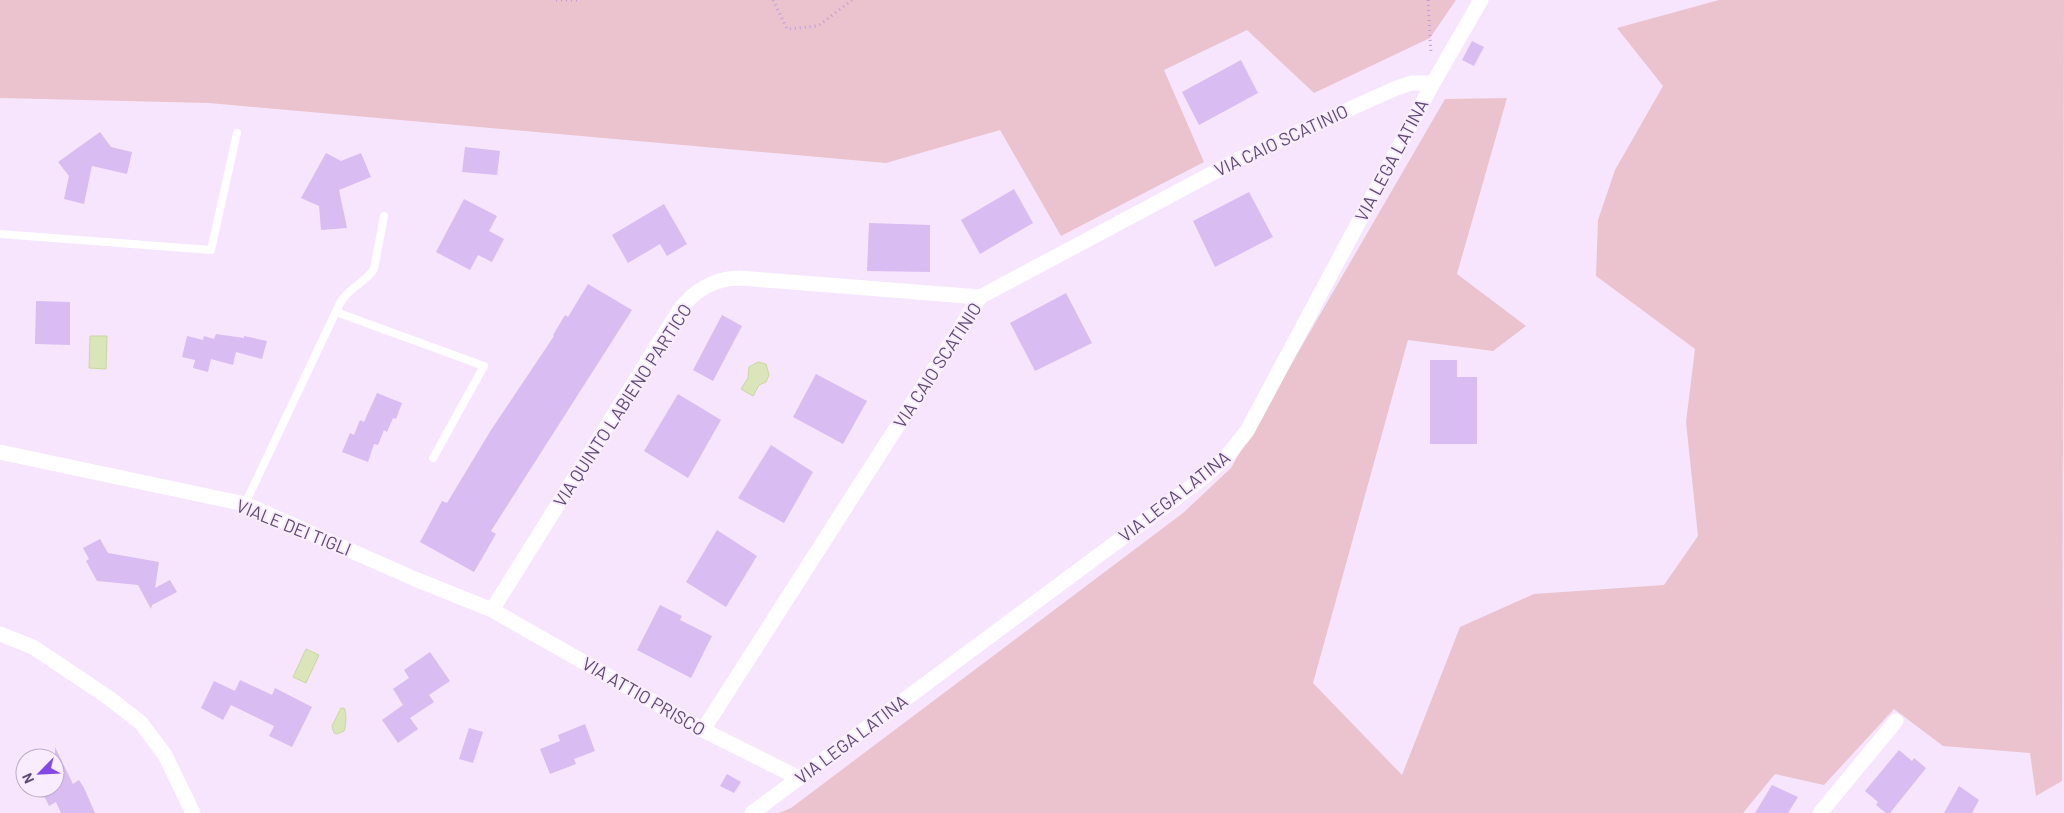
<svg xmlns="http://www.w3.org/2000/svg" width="2064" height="813" font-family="Barlow,sans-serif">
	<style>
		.green { fill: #eac3ce }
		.water { fill: #dae6b9; stroke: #c8d89f }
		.building { fill: #d9bcf2 }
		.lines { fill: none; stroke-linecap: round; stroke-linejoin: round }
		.path { stroke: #bd9fd7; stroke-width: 3; stroke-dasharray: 1 4; stroke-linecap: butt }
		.lane { stroke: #fff; stroke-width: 8 }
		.street { stroke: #fff; stroke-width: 15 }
		.labels { text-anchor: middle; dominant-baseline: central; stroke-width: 4; stroke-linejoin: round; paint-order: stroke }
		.street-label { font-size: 18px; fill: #5f4a76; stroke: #faecff }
	</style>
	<rect width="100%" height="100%" fill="#f7e5fd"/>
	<!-- green -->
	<g class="green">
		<polygon points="0,0 1456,0 1430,38 1314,93 1247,30 1164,70 1204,162 1061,236 1000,130 886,163 209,103 0,98"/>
		<polygon points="1719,0 2064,0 2062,781 2036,796 2030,753 1943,746 1894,709 1824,785 1775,774 1743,813 779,813 791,808 1183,513 1231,468 1445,99 1507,98 1457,274 1526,326 1493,351 1408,340 1313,683 1402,775 1460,627 1534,594 1664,585 1698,536 1686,422 1695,349 1596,276 1598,220 1615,170 1663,86 1617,28"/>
	</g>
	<!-- water -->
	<g class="water">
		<polygon points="90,336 107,336 106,369 89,368"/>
		<polygon points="758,362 766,364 769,375 766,382 759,385 753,396 741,389 748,378 749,367"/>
		<polygon points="306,649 319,655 306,683 293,677"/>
		<path d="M 341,708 L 344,708 C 347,712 346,726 344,731 L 337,734 L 334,733 L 332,726 Z"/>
	</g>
	<!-- building -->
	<g class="building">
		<polygon points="1472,41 1484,47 1474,66 1462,60"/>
		<polygon points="1241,60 1258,93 1199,125 1182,92"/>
		<polygon points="100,132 111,147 132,152 127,174 92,166 84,204 64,199 69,176 58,162"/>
		<polygon points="465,147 500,151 497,175 462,172"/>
		<polygon points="326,153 341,161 361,153 371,177 339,190 347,228 321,230 319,206 301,198"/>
		<polygon points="1014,189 1033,223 980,254 961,220"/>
		<polygon points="1249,192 1273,237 1215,267 1193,221"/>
		<polygon points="464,199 497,216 489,231 504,239 492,262 478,255 470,270 436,252"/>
		<polygon points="664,204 687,244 667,256 660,244 628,263 612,235"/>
		<polygon points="869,223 930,225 930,272 867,271"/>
		<polygon points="588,284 632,310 491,531 496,534 474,572 420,542 442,501 447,503 491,430 554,336 553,335 565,315 568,317"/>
		<polygon points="1066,293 1092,343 1035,371 1010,323"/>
		<polygon points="36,301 70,302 70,345 35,344"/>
		<polygon points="722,315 742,326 713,381 693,370"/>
		<polygon points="216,334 244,338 244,336 267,341 262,359 236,352 233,365 211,359 208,372 193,368 195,360 182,357 187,336 203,340 204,336 214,339"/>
		<polygon points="1430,360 1457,360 1457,377 1477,377 1477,444 1430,444"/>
		<polygon points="816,374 867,401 843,444 793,417"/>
		<polygon points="377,393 402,403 396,419 393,418 387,432 384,430 378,445 374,444 368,462 342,452 350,433 354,435 360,420 364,422"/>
		<polygon points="678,394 721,420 688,478 644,451"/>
		<polygon points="771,445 813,472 784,523 738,498"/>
		<polygon points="717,530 757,556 726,607 686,582"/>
		<polygon points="100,539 108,553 159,562 155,588 170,580 177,592 152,605 151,609 138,585 97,581 86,561 89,559 83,548"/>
		<polygon points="660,605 682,616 680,620 712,636 691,678 637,650"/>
		<polygon points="430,652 450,681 429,695 434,702 410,718 418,729 398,743 382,720 403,705 393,689 409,678 404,670"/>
		<polygon points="240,680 272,695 275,688 312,707 292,747 269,736 274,726 231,705 223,720 201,708 214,681 235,691"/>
		<polygon points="585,724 595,751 574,759 576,764 550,774 540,749 560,741 558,735"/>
		<polygon points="469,728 483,732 473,763 459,759"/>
		<polygon points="55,747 73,784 79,780 84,788 95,813 61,813 56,802 49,806 40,788 55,788"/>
		<polygon points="1899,750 1912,761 1914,758 1926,768 1890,813 1886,813 1876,805 1878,802 1865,791"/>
		<polygon points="727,774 741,782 734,793 720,786"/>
		<polygon points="1772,785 1798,797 1788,813 1755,813"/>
		<polygon points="1959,786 1979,800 1972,813 1944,813"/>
	</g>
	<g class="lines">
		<!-- path -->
		<g class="path">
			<polyline points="556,0 581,0"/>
			<polyline points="773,0 787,29 818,26 852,0"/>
			<polyline points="1428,0 1431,54"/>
		</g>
		<!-- lane -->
		<g class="lane">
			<polyline points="0,234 211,250 237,133"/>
			<polyline points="336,312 484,366 433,458"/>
			<path d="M 245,504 L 340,303 C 348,288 365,283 374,269 L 384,216"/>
		</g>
		<!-- street -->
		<g class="street">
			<polyline points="0,452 245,504 415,579 492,610 703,730 799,778"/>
			<path d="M 492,610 L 680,309 C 695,290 716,278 740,278 L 980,297"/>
			<polyline points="0,634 33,647 109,698 141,723 165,755 193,813"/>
			<polyline points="703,730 980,297 1237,160 1394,89 1411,83 1433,83"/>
			<polyline points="752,813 1204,477 1227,456 1247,431 1433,83 1481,0"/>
			<polyline points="1820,813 1896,721"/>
		</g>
	</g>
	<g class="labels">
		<!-- street labels -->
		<g class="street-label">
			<text transform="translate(1281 140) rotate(-25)">VIA CAIO SCATINIO</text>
			<text transform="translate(1391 160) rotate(-62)">VIA LEGA LATINA</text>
			<text transform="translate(937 365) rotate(-57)">VIA CAIO SCATINIO</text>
			<text transform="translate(622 405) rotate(-57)">VIA QUINTO LABIENO PARTICO</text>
			<text transform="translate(1174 496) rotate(-38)">VIA LEGA LATINA</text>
			<text transform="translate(294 527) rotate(22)">VIALE DEI TIGLI</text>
			<text transform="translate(644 696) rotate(30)">VIA ATTIO PRISCO</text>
			<text transform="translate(851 739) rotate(-37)">VIA LEGA LATINA</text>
		</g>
	</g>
	<!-- north arrow -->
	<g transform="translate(40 773) rotate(246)"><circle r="24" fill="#faecff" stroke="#bcabc8"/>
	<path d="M0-4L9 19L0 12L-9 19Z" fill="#8249e8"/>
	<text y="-8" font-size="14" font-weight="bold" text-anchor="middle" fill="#5f4a76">N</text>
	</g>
</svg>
